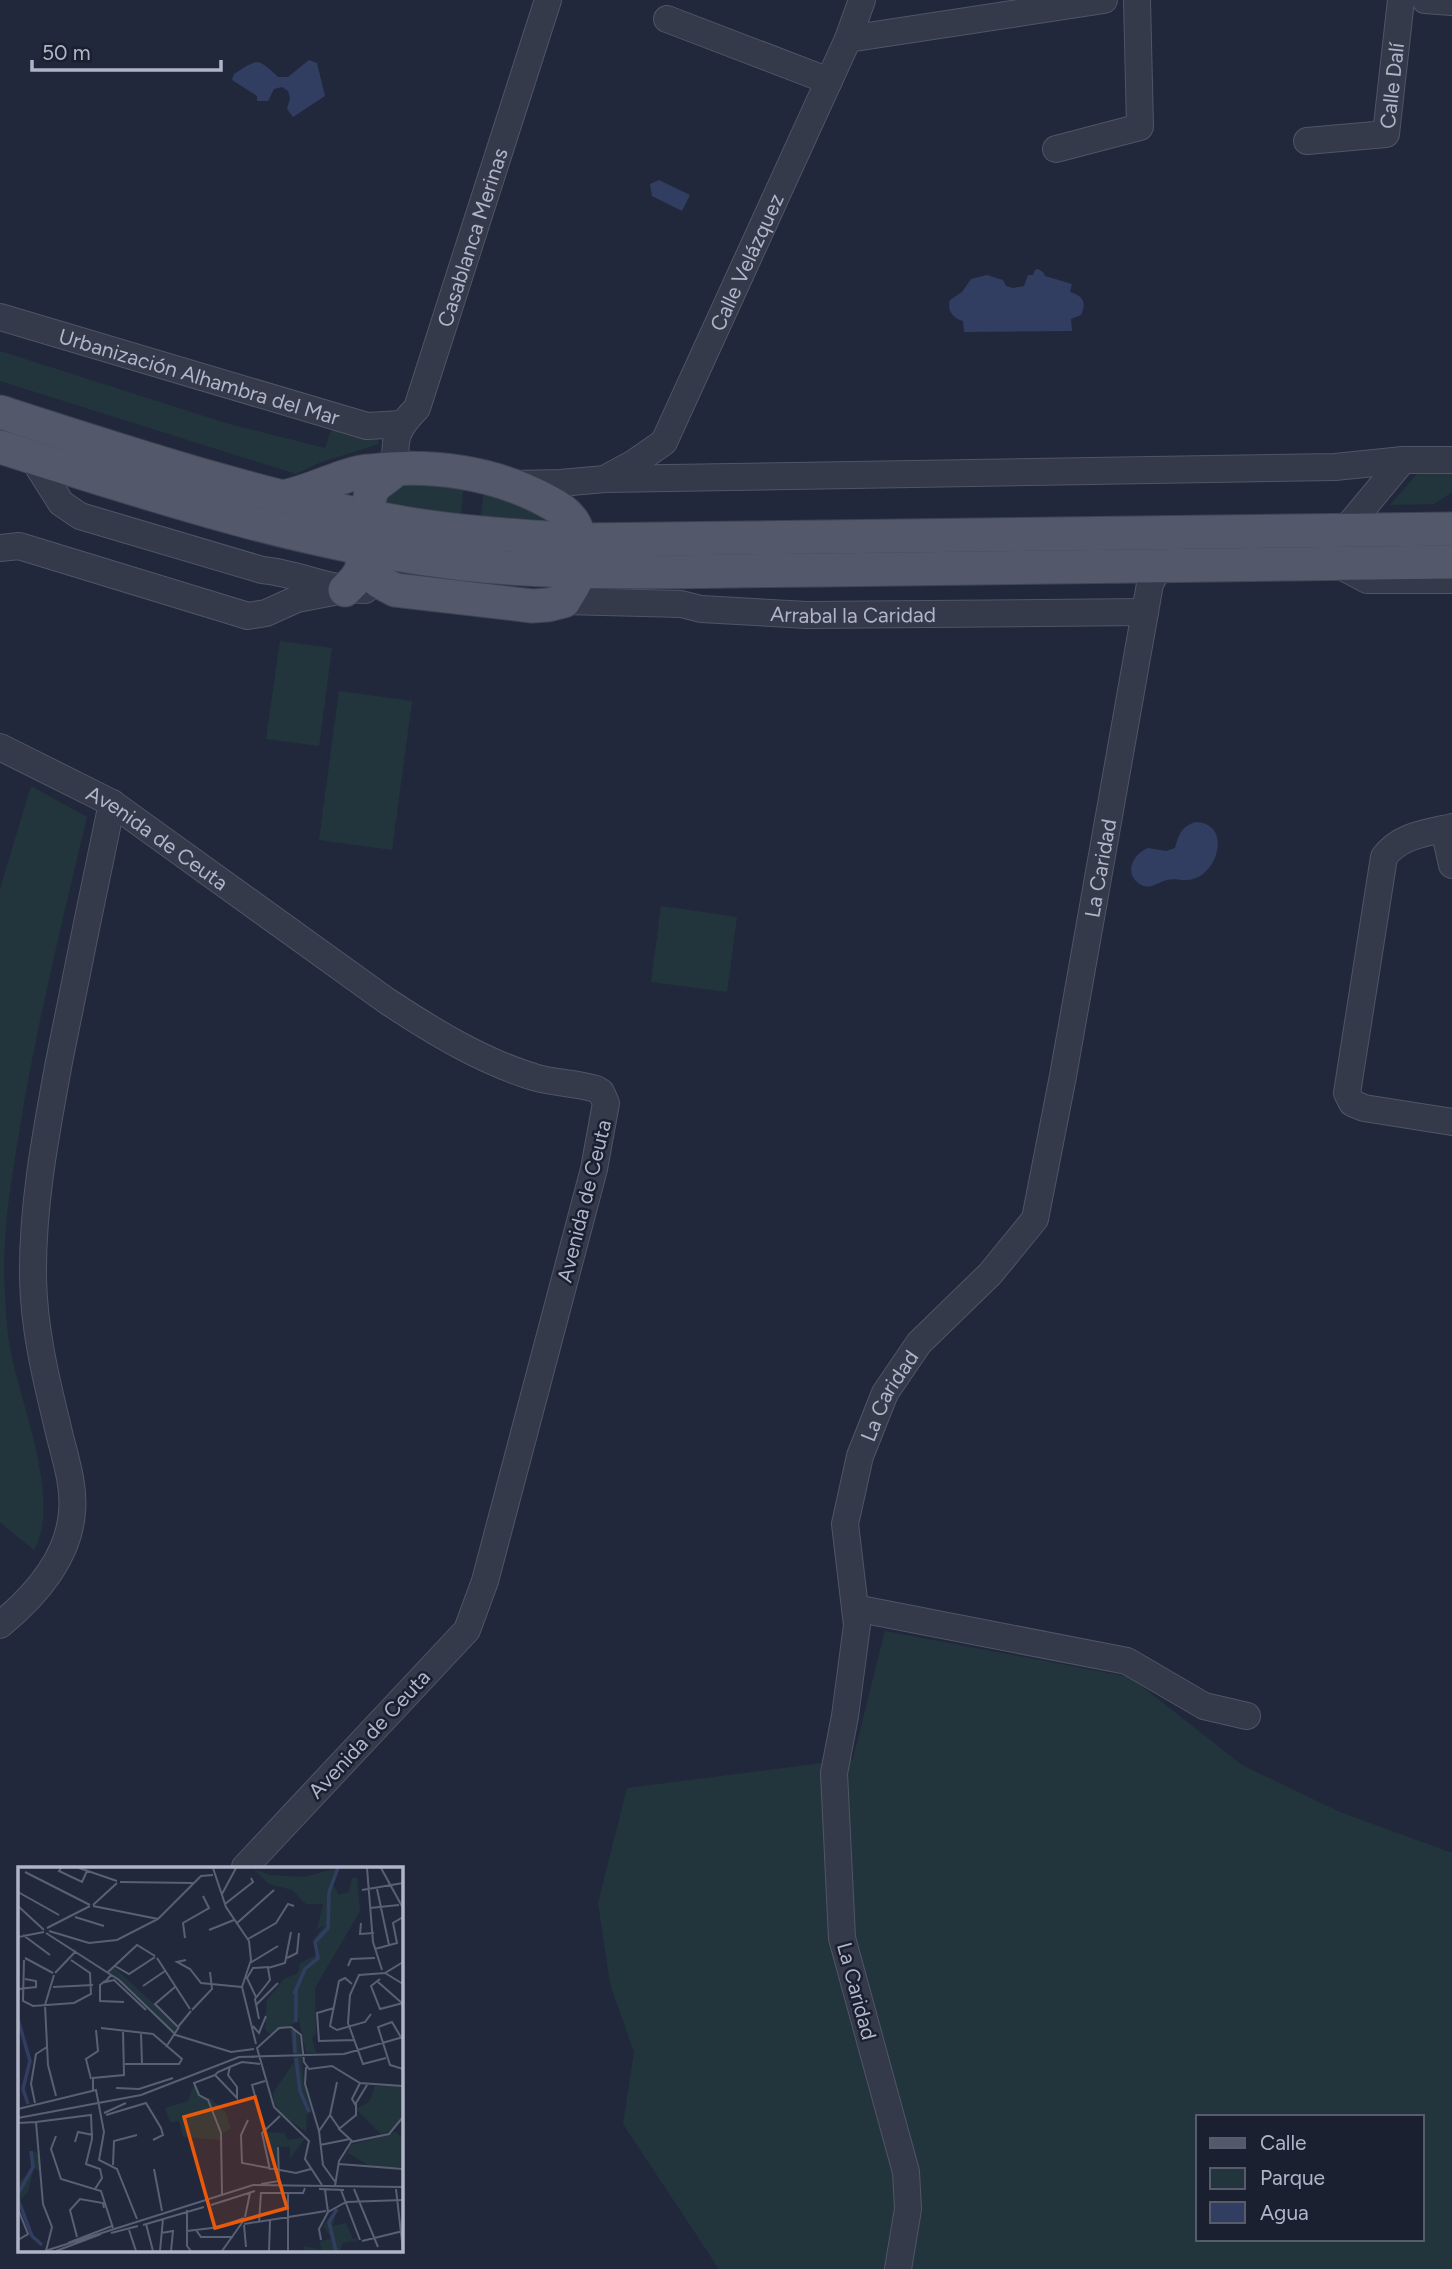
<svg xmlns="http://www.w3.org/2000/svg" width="1452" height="2269" font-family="Figtree,sans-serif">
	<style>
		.green { fill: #23353c; fill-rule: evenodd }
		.water { fill: #323e61 }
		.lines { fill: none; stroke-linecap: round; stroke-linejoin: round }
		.minor-casing { stroke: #505566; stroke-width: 28 }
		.major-casing { stroke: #3e4454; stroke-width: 35 }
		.minor { stroke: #353a4b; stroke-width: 26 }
		.major { stroke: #53596b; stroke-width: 33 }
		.labels { text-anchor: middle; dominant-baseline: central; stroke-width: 5; stroke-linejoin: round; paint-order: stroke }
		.street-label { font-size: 21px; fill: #b0b5c7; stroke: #1a2030 }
		.inset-river { fill: none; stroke: #323e61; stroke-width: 3.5 }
		.inset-road { fill: none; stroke: #5a6073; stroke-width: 2 }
		.view { fill: #e8590c; fill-opacity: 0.15; stroke: #e8590c; stroke-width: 3.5 }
		.inset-edge { fill: none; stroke: #b0b5c7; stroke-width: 3.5 }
	</style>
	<rect width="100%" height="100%" fill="#21283b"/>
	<!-- green -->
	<g class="green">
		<polygon points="0,351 229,424 325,448 331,430 363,439 378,435 379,444 319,463 296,474 0,381"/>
		<polygon points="1452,470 1452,492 1434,504 1390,505 1419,472"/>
		<polygon points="396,483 464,485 461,514 377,501"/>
		<polygon points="484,490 511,496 549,520 481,516"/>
		<polygon points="280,641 332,648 319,746 266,739"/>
		<polygon points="339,691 412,701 392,850 319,840"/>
		<path d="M 31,786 L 87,817 C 62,922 36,1026 19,1133 C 10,1186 1,1243 5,1296 C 6,1314 7,1332 10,1349 C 20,1402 62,1501 34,1550 L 0,1522 L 0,889 Z"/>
		<polygon points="661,906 737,917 727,992 651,982"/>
		<path d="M 885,1631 L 1130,1677 L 1242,1765 L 1340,1812 L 1452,1853 L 1452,2269 L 719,2269 L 623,2124 L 634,2052 L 610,1984 L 598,1903 L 627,1788 L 853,1759 ZM 1198,2117 L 1422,2117 L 1422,2239 L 1198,2239 Z"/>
	</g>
	<!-- water -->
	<g class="water">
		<path d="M 309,60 L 317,63 L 325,96 L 293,117 L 287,109 L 290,98 L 288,91 L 282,87 L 274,89 L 268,101 L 257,101 L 257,96 L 232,80 L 234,74 C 257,59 257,57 278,77 L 288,77 Z"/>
		<polygon points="659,180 690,195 682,211 652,196 650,184"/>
		<path d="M 1038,269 L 1043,272 L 1045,276 L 1072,284 L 1070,292 C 1083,296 1087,302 1081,315 L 1071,319 L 1072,331 L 964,332 L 963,321 C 952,318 947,310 950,300 L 962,292 L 971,279 L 987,275 L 1003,280 L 1006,286 L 1013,288 L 1024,286 L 1028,275 L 1033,275 L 1035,270 Z"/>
		<path d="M 1196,822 C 1226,823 1222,859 1203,874 C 1188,885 1179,877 1167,880 C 1156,883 1148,892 1137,882 C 1124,870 1135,853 1148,848 L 1166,851 L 1175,848 C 1179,835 1181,826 1196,822 Z"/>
	</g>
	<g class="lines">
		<!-- minor casing -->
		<g class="minor-casing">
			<g id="minor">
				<polyline points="1425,0 1452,2"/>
				<polyline points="667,19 829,81"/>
				<polyline points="848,39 1104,0"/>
				<path id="s1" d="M 1307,141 L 1386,134 L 1401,0"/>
				<polyline points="1056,149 1140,127 1137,0"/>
				<path id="s2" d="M 0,317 L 367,426 L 401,424"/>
				<path d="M 32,457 L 61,503 L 80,516 L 262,570 C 297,573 329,590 365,590"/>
				<path id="s3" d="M 396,470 C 394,439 395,430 417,408 L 548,0"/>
				<path id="s4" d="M 608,477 L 634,463 L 664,442 L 848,39 L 862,0"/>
				<polyline points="513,484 560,483 605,479 1335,467 1403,460"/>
				<polyline points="1345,530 1403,460 1452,460"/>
				<polyline points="0,548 19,546 248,616 266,613 297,599 339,591"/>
				<polyline points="1335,563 1367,580 1452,580"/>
				<path id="s5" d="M 564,601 L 681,604 L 701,609 L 807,615 L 1145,612"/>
				<path id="s6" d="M 0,747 L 112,803 L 387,1001 C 434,1032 483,1062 537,1078 C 556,1083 577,1083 596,1089 L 601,1092 L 606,1103 L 594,1169 L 485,1581 L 467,1630 L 245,1867"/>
				<path d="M 1452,827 C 1427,833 1400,835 1384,857 L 1347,1093 L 1352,1103 L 1364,1108 L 1452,1122"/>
				<polyline points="1444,829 1452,865"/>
				<polyline points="855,1608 1127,1661 1204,1706 1247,1716"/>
				<path d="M 0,1625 C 34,1597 69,1558 72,1512 C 75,1483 63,1452 57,1424 C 45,1375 34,1328 33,1278 C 32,1205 46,1133 59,1062 C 76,976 94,889 112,803"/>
				<path id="s7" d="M 898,2269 L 908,2209 L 906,2172 L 842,1938 L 834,1773 L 845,1716 L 857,1625 L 845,1524 L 860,1456 L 885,1393 L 919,1343 L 990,1274 L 1035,1219 L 1063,1076 L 1145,612 L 1150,584 L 1159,567"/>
			</g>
		</g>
		<!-- major casing -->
		<g class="major-casing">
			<g id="major">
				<path d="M 0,412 C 133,455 266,499 404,523 C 462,533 521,536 579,540 L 1452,529"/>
				<path d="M 0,447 C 152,495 305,546 464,564 C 583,577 706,570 825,570 C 1034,568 1243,564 1452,562"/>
				<path d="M 287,496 C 315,490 341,474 369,471 C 428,463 494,472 547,501 C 557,506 570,515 575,525 C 580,534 582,563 579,573 C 576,583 569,592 564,601 L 548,605 L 532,606 L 395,590 L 380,582 L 363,568 L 360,548 L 371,492 L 376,485 L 396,470"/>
				<polyline points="345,590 355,580 363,568"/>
			</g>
		</g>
		<!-- minor -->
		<use href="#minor" class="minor"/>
		<!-- major -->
		<use href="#major" class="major"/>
	</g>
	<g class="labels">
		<!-- street labels -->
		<g class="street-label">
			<text stroke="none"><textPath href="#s1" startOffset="128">Calle Dalí</textPath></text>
			<text stroke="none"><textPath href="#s3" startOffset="248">Casablanca Merinas</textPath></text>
			<text stroke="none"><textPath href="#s4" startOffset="264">Calle Velázquez</textPath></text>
			<text stroke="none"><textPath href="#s2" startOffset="208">Urbanización Alhambra del Mar</textPath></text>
			<text stroke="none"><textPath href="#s5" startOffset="290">Arrabal la Caridad</textPath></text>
			<text stroke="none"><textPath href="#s6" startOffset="182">Avenida de Ceuta</textPath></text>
			<text stroke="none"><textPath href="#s7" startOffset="1482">La Caridad</textPath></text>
			<text transform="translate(584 1201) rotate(-76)">Avenida de Ceuta</text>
			<text stroke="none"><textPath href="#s7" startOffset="894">La Caridad</textPath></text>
			<text transform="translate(369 1734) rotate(-47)">Avenida de Ceuta</text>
			<text transform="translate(857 1991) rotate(75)">La Caridad</text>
		</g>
	</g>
	<!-- overview -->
	<g transform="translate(18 1867)">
		<rect width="385" height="385" fill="#21283b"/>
		<path d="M 235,1 L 251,8 L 287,10 L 319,1 L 314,16 L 321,28 L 331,25 L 334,11 L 339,11 L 342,44 L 297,121 L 298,166 L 294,171 L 298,186 L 288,186 L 279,144 L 277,156 L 252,167 L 247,162 L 249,133 L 266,112 L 280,106 L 282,96 L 299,88 L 295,73 L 307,58 L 299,62 L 305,37 L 288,37 L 274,23 L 251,17 ZM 96,100 L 140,141 L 159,161 L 157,166 L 92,105 ZM 272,161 L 281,168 L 286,218 L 294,245 L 289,247 L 288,265 L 264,248 L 256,235 L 255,226 L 276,195 ZM 176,218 L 181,230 L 192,231 L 208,246 L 213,262 L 202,267 L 202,273 L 165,270 L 161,254 L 152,255 L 147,241 L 170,234 ZM 357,219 L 383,219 L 385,226 L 385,247 L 375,263 L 363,267 L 338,242 L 351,235 ZM 245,265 L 266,266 L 270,273 L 288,270 L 272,291 L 272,280 L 259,279 L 261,295 L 256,295 L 256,303 ZM 378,265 L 385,272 L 385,300 L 353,300 L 330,286 L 325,295 L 333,278 ZM 15,284 L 21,287 L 22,304 L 16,301 L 10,325 L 0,335 L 0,317 L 16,299 ZM 319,340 L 315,359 L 328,356 L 335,372 L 338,371 L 339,378 L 337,374 L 325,376 L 322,384 L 287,384 L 286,379 L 303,383 L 302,374 L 314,372 L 305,359 Z" fill="#23353c"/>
		<path class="inset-river" d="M 276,127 L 287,102M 0,152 L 12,194 L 5,222 L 10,237M 278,155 L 278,123 L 287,102 L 300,91 L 297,75 L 310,61 L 311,25 L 320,1M 276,163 L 277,186M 278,191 L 282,224 L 291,245M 0,327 L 15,300 L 13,284M 0,332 L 14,369 L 24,378M 318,384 L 311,355 L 319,342"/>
		<path class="inset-road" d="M 43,1 L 41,4 L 64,15 L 69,4M 61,1 L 99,14M 195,1 L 208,40 L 231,74 L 233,93 L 224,120 L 238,177M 349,1 L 355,75 L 364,103M 363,1 L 385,41M 7,5 L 72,38M 102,15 L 175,16M 359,22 L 371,78M 344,23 L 385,16M 0,25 L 41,48M 204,27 L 218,1M 207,37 L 235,15 L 233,11M 75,38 L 99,16M 0,39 L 26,63M 75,39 L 140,52M 352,41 L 381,38M 57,50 L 86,59M 343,56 L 342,67 L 356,66M 218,57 L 256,23M 29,61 L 72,39M 191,63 L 216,53M 31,64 L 71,76 L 99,73 L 140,52 L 183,9 L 195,8M 28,66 L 101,113 L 158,168 L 213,185 L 236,182M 5,68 L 32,88M 0,70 L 26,65M 167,71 L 165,56 L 191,41 L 185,29M 230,72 L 258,56 L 270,37 L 276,39M 357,82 L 379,76 L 375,56 L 385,50M 7,91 L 35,106M 139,91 L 172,142M 269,91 L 279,86 L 281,66M 6,93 L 5,134 L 15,139 L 56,136 L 73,127 L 72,106 L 53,93M 168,93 L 159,95 L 172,102 L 183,116 L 224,120M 232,96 L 260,79M 97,99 L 111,107 L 137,90M 330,99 L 333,92 L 357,91M 90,105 L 119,78 L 137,89M 37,106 L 58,84M 367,106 L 385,117M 93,108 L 87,115 L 96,113 L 128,143M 362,112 L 353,119 L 362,142 L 385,136M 87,114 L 82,118 L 82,134 L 106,135M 360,115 L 385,137M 334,117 L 327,111 L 321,114 L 312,159 L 319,163 L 347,155 L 353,147M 125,119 L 147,104M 35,120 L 75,118M 157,120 L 137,137 L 160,160 L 173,144M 0,122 L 18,120 L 18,114 L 7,112M 238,130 L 229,111 L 235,101 L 251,100M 27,138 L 30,198 L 38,229M 27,138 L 36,108M 238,138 L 260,116M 316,141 L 299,146 L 301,174 L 336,173M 174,143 L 194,122 L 192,105M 241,152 L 237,132 L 252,113 L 250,101 L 267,96 L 273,65M 235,159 L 241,166 L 248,149M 83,161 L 135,167 L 164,192 L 161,197 L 107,197M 123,166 L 124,197M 384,172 L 374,155 L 360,160 L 372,198 L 385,202M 148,180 L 161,160M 368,191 L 345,197 L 330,156 L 332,128 L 341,108 L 367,106 L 385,95M 212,200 L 210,208 L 219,220 L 219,231 L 197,208 L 200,205 L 214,199 L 224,195 L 242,197M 288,200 L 287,217 L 301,264M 197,208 L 176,216 L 181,228 L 190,233 L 203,266 L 204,327M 73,212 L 68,192 L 80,184 L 78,163M 319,215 L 312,248 L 321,261M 98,221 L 121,222 L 155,211M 75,223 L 75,211 L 106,208 L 105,163M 237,229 L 234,218 L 247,214M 17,236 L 13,217 L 18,187 L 29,180M 338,239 L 334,232 L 342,216M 0,242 L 78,223 L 86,265 L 81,293 L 99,302 L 119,352M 86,246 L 108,236M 88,248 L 128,236 L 143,261 L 145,268 L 135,273M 312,248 L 301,264 L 305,298 L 318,316M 0,251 L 123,228 L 221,190 L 326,187 L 385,170M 230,253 L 223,268 L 224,296 L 278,306 L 293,302M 18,255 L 73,248 L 74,272 L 68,297 L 82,302 L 84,311 L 77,322M 0,256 L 18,255 L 25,337 L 34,360 L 28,384M 38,269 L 33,282 L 43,312 L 83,324 L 95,361M 334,274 L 321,262 L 338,248 L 338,236 L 349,218M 57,275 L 60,265 L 75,268M 302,278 L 332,272M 321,297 L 385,302M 95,298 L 96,274 L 119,268M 136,302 L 144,344M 252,303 L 244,266 L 262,249M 243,317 L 261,314 L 260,280M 304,318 L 287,292 L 291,274 L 256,240 L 239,181 L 261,161 L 273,160 L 283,168 L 286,195 L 291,202 L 314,199 L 342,216 L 385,219M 317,319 L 321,294 L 333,275 L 371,267 L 385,250M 301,322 L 326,323M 336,322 L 360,380M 378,322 L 385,384M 307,323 L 310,345 L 328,335 L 385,333M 323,323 L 342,373M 243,326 L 285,326 L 287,321M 193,338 L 237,324M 0,342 L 10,367 L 0,373M 169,343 L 169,379 L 173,384M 227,350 L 232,326M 241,356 L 243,325M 128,357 L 135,384M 226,357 L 308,344M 125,358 L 186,340M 226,358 L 228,380M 111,363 L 118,384M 178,363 L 183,370 L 215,370M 169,364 L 202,360 L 226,351M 93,366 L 120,359M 143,366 L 155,364 L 153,384M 59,370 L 52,343 L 62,332 L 85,336 L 86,341M 303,373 L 301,362 L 310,345M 344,374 L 385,364M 50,376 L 94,359M 27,384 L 235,318 L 385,320M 38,384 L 83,367M 142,384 L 145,352M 204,384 L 226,353M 251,384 L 252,354M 270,384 L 270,325"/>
		<path class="view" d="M 237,230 L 269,341 L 197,361 L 166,250 Z"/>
		<rect width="385" height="385" class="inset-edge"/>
	</g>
	<!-- legend -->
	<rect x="1196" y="2115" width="228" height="126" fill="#1a2030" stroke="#565c6c" stroke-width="2"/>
	<rect x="1210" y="2138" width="35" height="10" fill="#53596b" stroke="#565c6c" stroke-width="2"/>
	<text x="1260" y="2150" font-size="21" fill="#b0b5c7">Calle</text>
	<rect x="1210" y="2168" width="35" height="21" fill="#23353c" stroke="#565c6c" stroke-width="2"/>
	<text x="1260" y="2185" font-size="21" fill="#b0b5c7">Parque</text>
	<rect x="1210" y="2202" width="35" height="21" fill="#323e61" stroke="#565c6c" stroke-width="2"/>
	<text x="1260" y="2220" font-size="21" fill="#b0b5c7">Agua</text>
	<!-- scale -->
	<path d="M32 60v10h189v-10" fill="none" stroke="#b0b5c7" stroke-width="3.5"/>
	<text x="42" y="60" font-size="21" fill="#b0b5c7" stroke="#1a2030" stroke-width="5" paint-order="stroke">50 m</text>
</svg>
